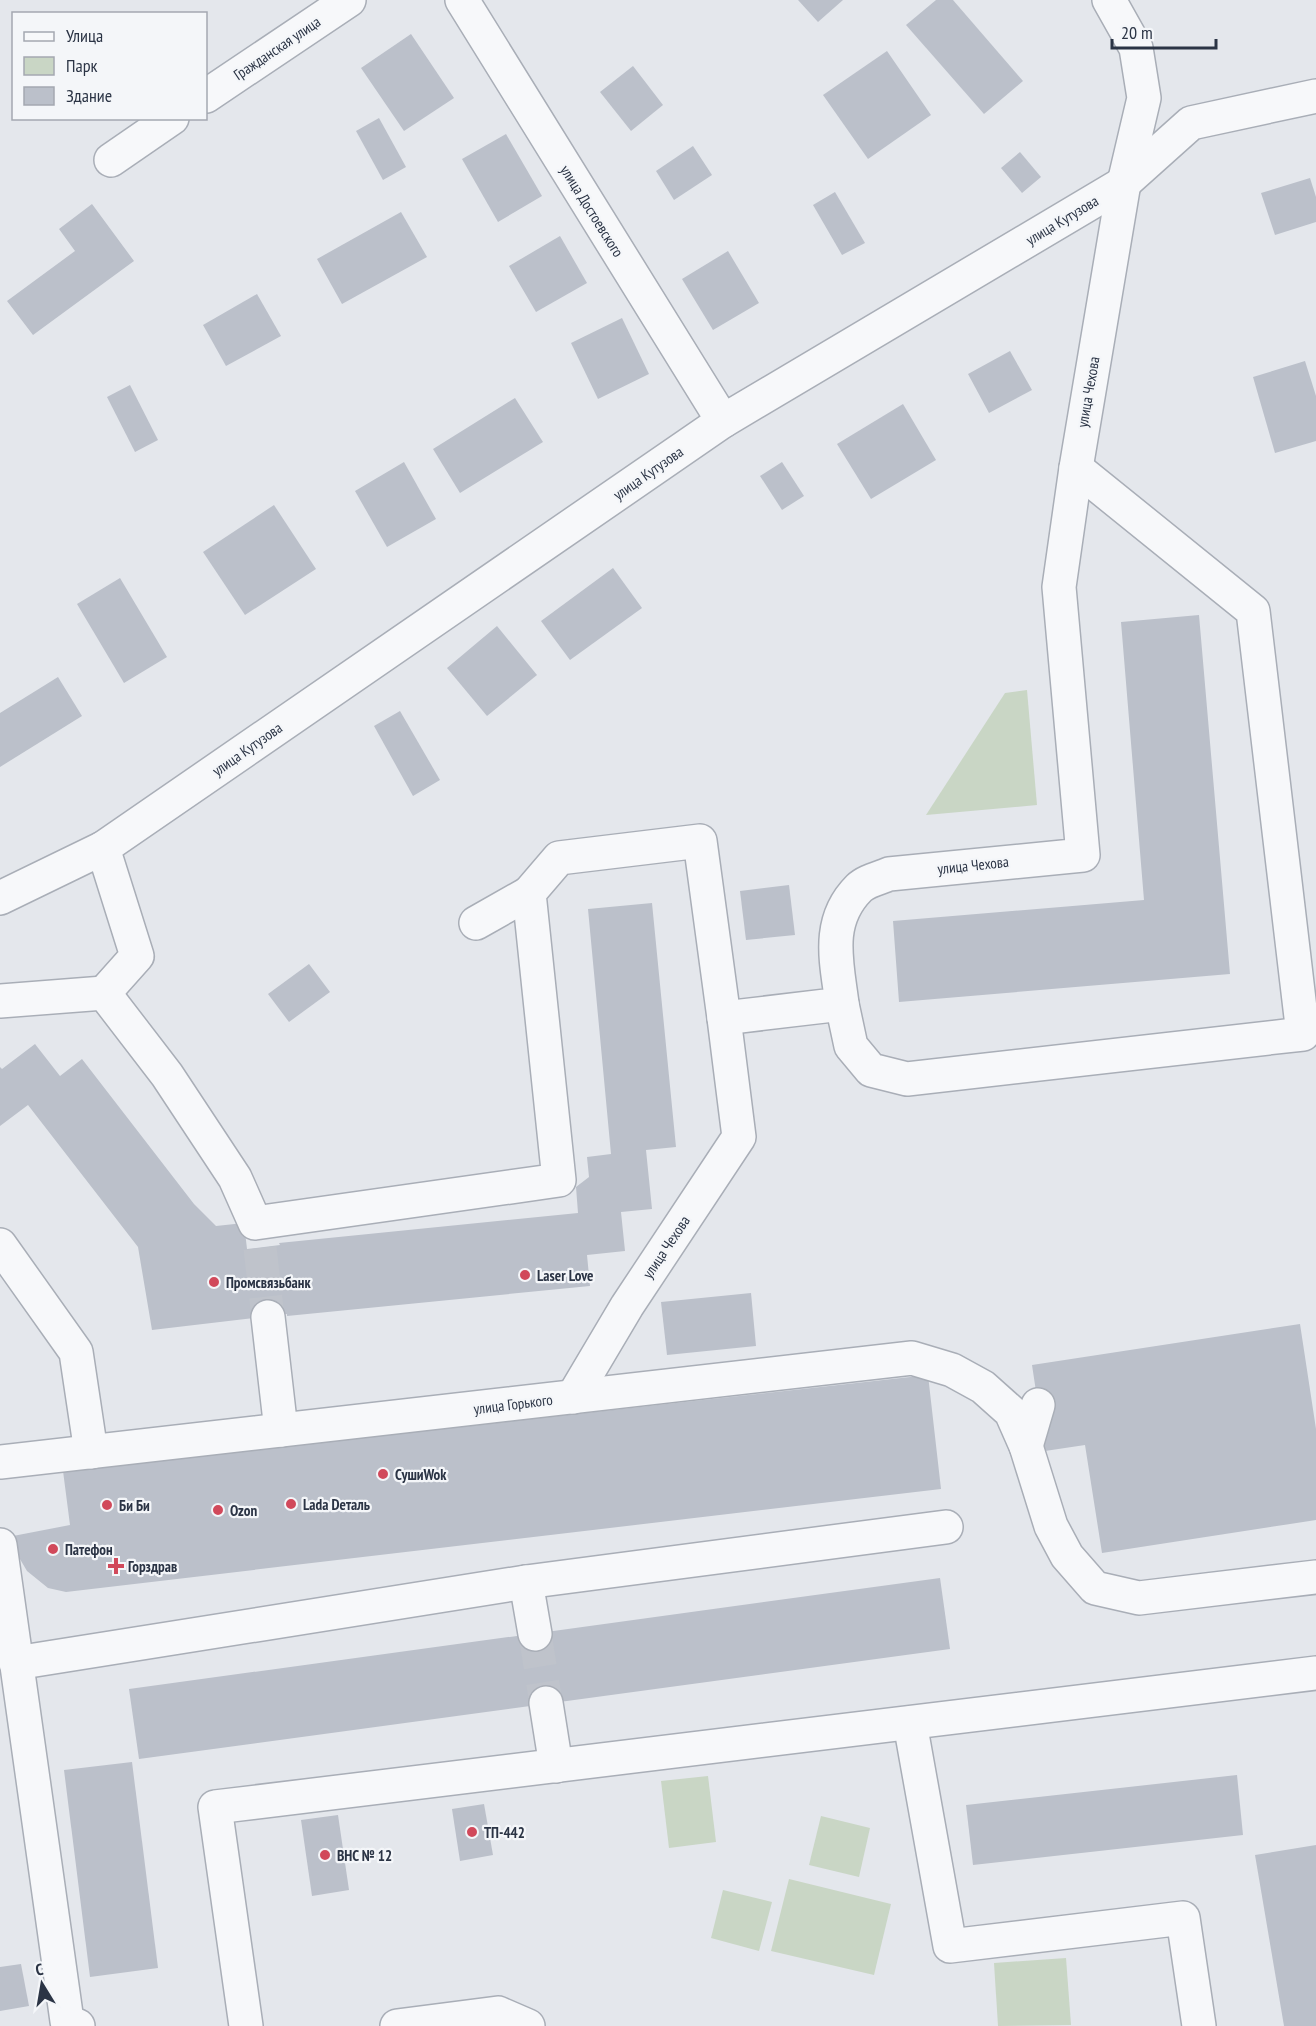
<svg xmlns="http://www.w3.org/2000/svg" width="1316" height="2026" font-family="'PT Sans Narrow',sans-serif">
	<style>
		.green { fill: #c9d6c5 }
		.building { fill: #bbc0ca }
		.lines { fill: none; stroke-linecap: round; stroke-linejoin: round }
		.minor-tunnel { stroke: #bfc3cb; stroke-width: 33; stroke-dasharray: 33 16; stroke-linecap: butt }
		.minor-casing { stroke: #a9aeb7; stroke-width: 36 }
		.minor { stroke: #f7f8fa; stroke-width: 33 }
		.poi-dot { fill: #d1495b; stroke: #f4f6f9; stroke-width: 2 }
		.labels { text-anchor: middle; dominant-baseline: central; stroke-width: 4.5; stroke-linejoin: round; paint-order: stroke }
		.street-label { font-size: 15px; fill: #2b3445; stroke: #f4f6f9 }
		.poi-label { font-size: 15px; font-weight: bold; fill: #2b3445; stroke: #f4f6f9; text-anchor: start }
	</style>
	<rect width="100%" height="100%" fill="#e4e7ec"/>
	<!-- green -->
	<g class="green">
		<polygon points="1027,690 1037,805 926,815 1005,693"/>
		<polygon points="708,1776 716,1842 669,1848 661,1781"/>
		<polygon points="821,1816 870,1828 859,1877 809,1865"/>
		<polygon points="789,1879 891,1904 874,1975 771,1951"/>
		<polygon points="723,1890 772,1902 759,1951 711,1938"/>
		<polygon points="1066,1958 1071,2025 998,2026 994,1963"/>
	</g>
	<!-- building -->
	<g class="building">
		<polygon points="798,0 843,0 818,22"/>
		<polygon points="936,0 953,0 1023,81 984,114 906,25"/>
		<polygon points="411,34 454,98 404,131 361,68"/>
		<polygon points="887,51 931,115 868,159 823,95"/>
		<polygon points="633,66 663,105 631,131 600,92"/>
		<polygon points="379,118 406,167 383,180 356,131"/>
		<polygon points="506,134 542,196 498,222 462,159"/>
		<polygon points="693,146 712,175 674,200 656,171"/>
		<polygon points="1020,152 1041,177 1022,193 1001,168"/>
		<polygon points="1310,178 1316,197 1316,222 1275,235 1261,193"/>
		<polygon points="835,192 865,243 842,255 813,205"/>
		<polygon points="92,204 134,261 33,335 7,301 75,251 59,229"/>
		<polygon points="401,212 427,257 342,304 317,259"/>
		<polygon points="560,236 587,283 536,312 509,266"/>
		<polygon points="728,251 759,303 713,330 682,279"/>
		<polygon points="257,294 281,336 226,366 203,325"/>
		<polygon points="622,318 649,374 598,399 571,343"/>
		<polygon points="1010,351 1032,390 989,413 968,374"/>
		<polygon points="1305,361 1316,396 1316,441 1275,453 1253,377"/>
		<polygon points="130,385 158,440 135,452 107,397"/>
		<polygon points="515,398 543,442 460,493 433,449"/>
		<polygon points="903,404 936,460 871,499 837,444"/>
		<polygon points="404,462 436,519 387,547 355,491"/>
		<polygon points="782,462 804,496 782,510 760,476"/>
		<polygon points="274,505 316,569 245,615 203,552"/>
		<polygon points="613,568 642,608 570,660 541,621"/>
		<polygon points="120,578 167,657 124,683 77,604"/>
		<polygon points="1199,615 1230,974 899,1002 893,921 1144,900 1121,622"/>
		<polygon points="497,626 537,675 487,716 447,668"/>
		<polygon points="58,677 82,716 0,767 0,713"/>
		<polygon points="400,711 440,780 413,796 374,726"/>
		<polygon points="789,885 795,935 746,940 740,891"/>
		<polygon points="652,903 676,1147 646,1150 652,1209 621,1212 625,1251 587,1255 590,1286 287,1316 287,1314 152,1330 138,1247 28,1105 0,1126 0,1067 2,1069 35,1044 60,1076 82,1059 194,1204 216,1226 244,1223 247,1249 280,1245 279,1243 578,1213 576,1187 589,1177 587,1157 611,1154 588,909"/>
		<polygon points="309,964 330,992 289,1022 268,994"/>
		<polygon points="751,1293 756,1346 667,1355 661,1302"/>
		<polygon points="1300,1324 1316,1429 1316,1520 1102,1553 1085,1445 1045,1451 1032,1365"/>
		<polygon points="928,1375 941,1489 66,1592 48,1588 27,1571 17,1554 13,1536 70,1525 63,1471"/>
		<polygon points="940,1578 950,1649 139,1759 129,1689"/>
		<polygon points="132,1762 158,1968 90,1977 64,1770"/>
		<polygon points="1237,1775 1243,1835 973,1865 966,1805"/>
		<polygon points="484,1804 493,1855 460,1861 452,1809"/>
		<polygon points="338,1815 349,1890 312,1896 301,1820"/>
		<polygon points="1316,1845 1316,2026 1284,2026 1255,1855"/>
		<polygon points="21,1964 29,2006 0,2011 0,1967"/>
	</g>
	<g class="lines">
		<!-- minor-tunnel -->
		<g class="minor-tunnel">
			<polyline points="260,1248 268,1317"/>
			<polyline points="535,1634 546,1703"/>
		</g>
		<!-- minor casing -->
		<g class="minor-casing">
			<g id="minor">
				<polyline points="462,0 723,421"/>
				<polyline points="206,96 349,0"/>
				<polyline points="111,160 172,118"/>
				<polyline points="103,848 137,956 104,993"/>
				<polyline points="0,898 103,848 723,421 1124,183 1191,123 1316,96"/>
				<polyline points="476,923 529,893"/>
				<polyline points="0,1001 104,993 167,1075 235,1178 255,1223 559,1180 529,893 559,858 700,841 724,1018"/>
				<polyline points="842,1004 851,1046 871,1070 907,1079 1303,1034 1253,611 1076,468"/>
				<polyline points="0,1245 76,1352 91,1452"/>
				<polyline points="268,1317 281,1430"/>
				<path d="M 573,1397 L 627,1306 L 739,1137 L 724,1018 L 842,1004 C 837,963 825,922 859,888 C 866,881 880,878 889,874 L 1083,855 L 1059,587 L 1076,468 L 1124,183 L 1144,98 L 1136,48 L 1109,0"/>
				<polyline points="1026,1446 1038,1405"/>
				<polyline points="0,1462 912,1358 952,1370 983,1387 1011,1412 1026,1446 1051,1526 1067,1556 1095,1588 1139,1598 1316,1577"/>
				<polyline points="0,1545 67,2021 78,2026"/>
				<polyline points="526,1582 535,1634"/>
				<polyline points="16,1663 526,1582 946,1527"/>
				<polyline points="546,1703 556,1766"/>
				<polyline points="910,1723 950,1946 1183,1918 1199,2026"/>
				<polyline points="246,2026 215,1807 1316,1673"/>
				<polyline points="397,2026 498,2013 528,2026"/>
			</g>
		</g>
		<!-- minor -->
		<use href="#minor" class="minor"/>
	</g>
	<!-- markers -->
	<g class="poi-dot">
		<circle cx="525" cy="1275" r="6"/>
		<circle cx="214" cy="1282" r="6"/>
		<circle cx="383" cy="1474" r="6"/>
		<circle cx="291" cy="1504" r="6"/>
		<circle cx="107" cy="1505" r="6"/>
		<circle cx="218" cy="1510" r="6"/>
		<circle cx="53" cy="1549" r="6"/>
		<path d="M113 1557h6v6h6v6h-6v6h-6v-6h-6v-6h6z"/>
		<circle cx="472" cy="1832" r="6"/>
		<circle cx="325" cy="1855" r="6"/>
	</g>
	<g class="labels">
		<!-- street labels -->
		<g class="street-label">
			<text transform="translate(277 48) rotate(-34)">Гражданская улица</text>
			<text transform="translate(592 211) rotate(58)">улица Достоевского</text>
			<text transform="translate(1062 220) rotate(-31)">улица Кутузова</text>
			<text transform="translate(1088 392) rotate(-80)">улица Чехова</text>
			<text transform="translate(648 473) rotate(-35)">улица Кутузова</text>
			<text transform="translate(247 749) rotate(-35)">улица Кутузова</text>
			<text transform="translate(973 865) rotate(-6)">улица Чехова</text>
			<text transform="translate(666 1247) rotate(-56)">улица Чехова</text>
			<text transform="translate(513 1404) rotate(-7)">улица Горького</text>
		</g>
		<!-- poi labels -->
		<g class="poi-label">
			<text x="537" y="1275">Laser Love</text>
			<text x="226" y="1282">Промсвязьбанк</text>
			<text x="395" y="1474">СушиWok</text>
			<text x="303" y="1504">Lada Dеталь</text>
			<text x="119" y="1505">Би Би</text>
			<text x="230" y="1510">Ozon</text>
			<text x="65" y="1549">Патефон</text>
			<text x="128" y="1566">Горздрав</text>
			<text x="484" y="1832">ТП-442</text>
			<text x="337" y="1855">ВНС № 12</text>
		</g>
	</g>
	<!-- legend -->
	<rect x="12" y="12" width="195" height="108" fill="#f4f6f9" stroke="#a4a8b1" stroke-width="1.5"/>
	<rect x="24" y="32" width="30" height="9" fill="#f7f8fa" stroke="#a4a8b1" stroke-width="1.5"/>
	<text x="66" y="42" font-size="18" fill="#2b3445">Улица</text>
	<rect x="24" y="57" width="30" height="18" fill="#c9d6c5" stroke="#a4a8b1" stroke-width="1.5"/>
	<text x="66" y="72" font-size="18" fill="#2b3445">Парк</text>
	<rect x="24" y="87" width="30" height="18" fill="#bbc0ca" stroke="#a4a8b1" stroke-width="1.5"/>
	<text x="66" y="102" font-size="18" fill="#2b3445">Здание</text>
	<!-- north arrow -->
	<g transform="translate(42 1984) rotate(349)" stroke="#f4f6f9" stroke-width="4.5" paint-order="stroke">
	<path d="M0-4.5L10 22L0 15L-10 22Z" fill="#2b3445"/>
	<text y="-9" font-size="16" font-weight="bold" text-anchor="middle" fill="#2b3445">С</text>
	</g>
	<!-- scale -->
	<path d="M1112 39v9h104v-9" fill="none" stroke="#2b3445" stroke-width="3"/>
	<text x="1121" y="39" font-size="18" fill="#2b3445" stroke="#f4f6f9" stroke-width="4.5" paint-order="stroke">20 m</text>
</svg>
